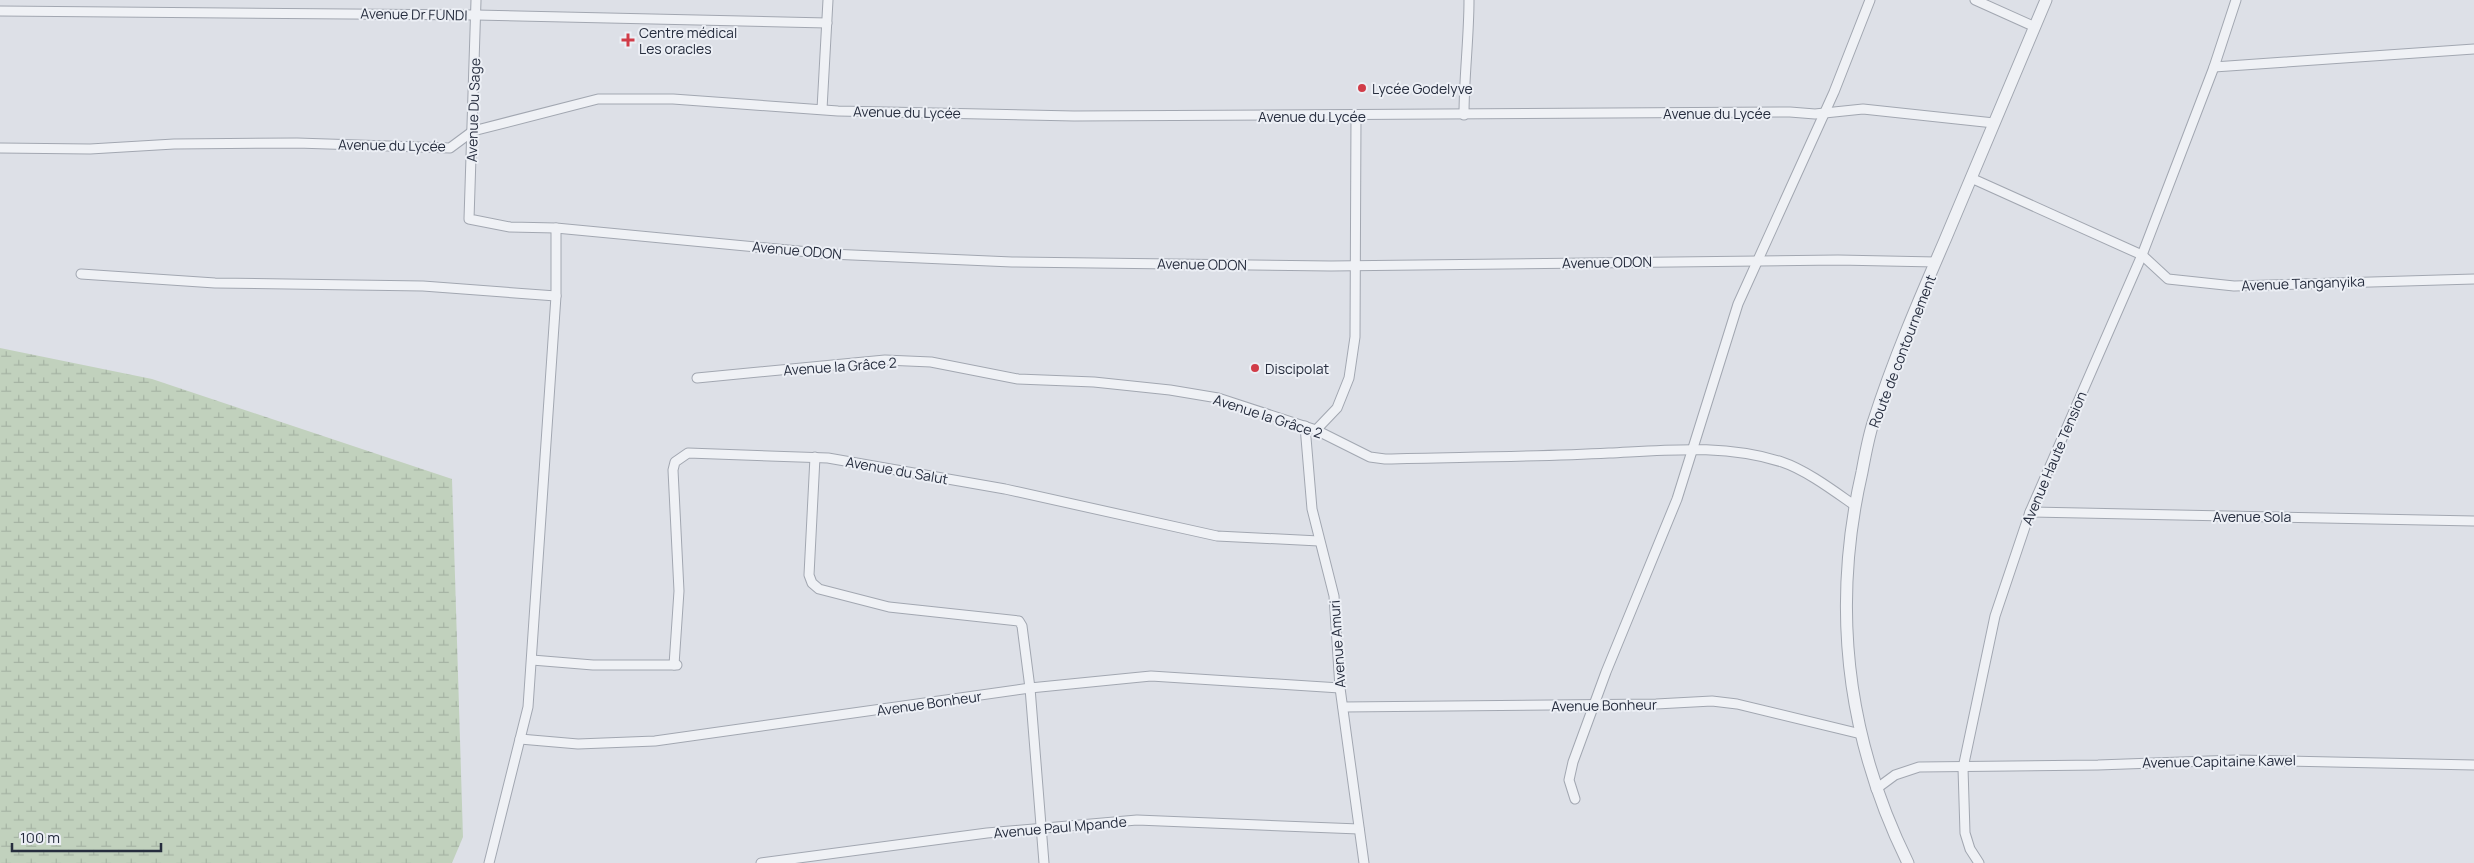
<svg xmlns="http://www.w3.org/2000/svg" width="2474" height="863" font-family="Manrope,sans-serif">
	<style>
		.wetland { fill: url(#wetland-marsh) }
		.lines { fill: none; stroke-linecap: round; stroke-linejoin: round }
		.minor-casing { stroke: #a2a7b1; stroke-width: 11 }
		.tertiary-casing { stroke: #a2a7b1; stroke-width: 13 }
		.minor { stroke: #eff1f5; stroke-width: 9 }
		.tertiary { stroke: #eff1f5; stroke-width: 11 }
		.poi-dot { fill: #d13c48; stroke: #eceff5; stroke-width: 2 }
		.labels { text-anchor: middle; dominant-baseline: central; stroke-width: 4; stroke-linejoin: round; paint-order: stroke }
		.street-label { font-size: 14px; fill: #262d3e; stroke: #eceff5 }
		.poi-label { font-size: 14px; fill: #262d3e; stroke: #eceff5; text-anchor: start }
	</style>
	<defs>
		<pattern id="wetland-marsh" width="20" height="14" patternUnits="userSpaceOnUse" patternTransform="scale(1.25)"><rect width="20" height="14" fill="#c1d1bd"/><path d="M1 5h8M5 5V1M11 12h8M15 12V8" fill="none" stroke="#a6b4a4"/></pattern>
	</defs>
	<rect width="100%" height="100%" fill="#dde0e7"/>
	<!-- wetland -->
	<polygon class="wetland" points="0,348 152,379 452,479 463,837 452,863 0,863"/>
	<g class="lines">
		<!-- minor casing -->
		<g class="minor-casing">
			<g id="minor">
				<polyline points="476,0 469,219 510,227 556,228 830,254 1012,262 1331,266 1838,260 1936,262"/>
				<polyline points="1975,0 2035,27"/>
				<polyline points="0,11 476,15 827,23"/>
				<polyline points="2214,67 2474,49"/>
				<polyline points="822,109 828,0"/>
				<path d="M 1464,115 C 1464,76 1469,38 1469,0"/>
				<polyline points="0,148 90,149 174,144 297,143 450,148 473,131 598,99 673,99 838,111 1074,116 1790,112 1815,114 1863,109 1994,123"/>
				<polyline points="1971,178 2142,255 2168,279 2234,286 2474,279"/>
				<polyline points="81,274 215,283 423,286 556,296"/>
				<path d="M 697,378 L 885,360 L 931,362 L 1018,379 L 1094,382 L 1170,390 L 1218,398 L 1316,430 L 1370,457 L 1385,459 C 1460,457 1535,457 1609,453 C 1668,450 1725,444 1782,462 C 1806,470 1834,491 1854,505"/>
				<polyline points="1305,426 1312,509 1334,596 1340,688 1364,863"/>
				<polyline points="1316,430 1337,408 1349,378 1355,337 1356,116"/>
				<polyline points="815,457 809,575 812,583 819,589 889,607 1019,621 1022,626 1030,688 1044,863"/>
				<polyline points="2030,512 2474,521"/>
				<polyline points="532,660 593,665 677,665"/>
				<polyline points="674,665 679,591 673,470 675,462 688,453 828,458 1005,489 1217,536 1319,541"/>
				<polyline points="1343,707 1656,704 1712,701 1737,704 1861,734"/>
				<polyline points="520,739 578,744 655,741 1030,688 1151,676 1340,688"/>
				<polyline points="1876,789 1895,775 1919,767 2098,765 2236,760 2474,765"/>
				<polyline points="1575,799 1569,780 1573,762 1606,672 1677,499 1738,304 1834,92 1870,0"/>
				<polyline points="489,863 528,707 556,296 556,228"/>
				<polyline points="761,863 987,833 1137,820 1359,829"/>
				<polyline points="1979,863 1970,849 1965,833 1963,768 1995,616 2030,512 2142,255 2214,67 2236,0"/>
			</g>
		</g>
		<!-- tertiary casing -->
		<g class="tertiary-casing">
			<path id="tertiary" d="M 1908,863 C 1847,739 1831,607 1862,472 C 1865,456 1868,439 1873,423 C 1893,360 1919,300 1945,240 C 1979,160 2013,80 2046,0"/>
		</g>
		<!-- minor -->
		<use href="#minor" class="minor"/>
		<!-- tertiary -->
		<use href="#tertiary" class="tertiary"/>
	</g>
	<!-- markers -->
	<g class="poi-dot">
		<path d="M625.5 32.5h5v5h5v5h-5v5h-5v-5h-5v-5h5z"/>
		<circle cx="1362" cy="88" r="5"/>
		<circle cx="1255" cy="368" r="5"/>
	</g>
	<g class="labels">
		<!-- street labels -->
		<g class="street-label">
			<text transform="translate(414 14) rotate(1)">Avenue Dr FUNDI</text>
			<text transform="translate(473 110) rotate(-88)">Avenue Du Sage</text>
			<text transform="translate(907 112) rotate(1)">Avenue du Lycée</text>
			<text x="1717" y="113">Avenue du Lycée</text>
			<text x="1312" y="116">Avenue du Lycée</text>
			<text transform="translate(392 145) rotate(1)">Avenue du Lycée</text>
			<text transform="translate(797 250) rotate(5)">Avenue ODON</text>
			<text transform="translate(1607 262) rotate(-1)">Avenue ODON</text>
			<text transform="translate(1202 264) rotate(1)">Avenue ODON</text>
			<text transform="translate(2303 283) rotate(-2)">Avenue Tanganyika</text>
			<text transform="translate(1902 351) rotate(-69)">Route de contournement</text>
			<text transform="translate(840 366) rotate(-4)">Avenue la Grâce 2</text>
			<text transform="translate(1268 416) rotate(18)">Avenue la Grâce 2</text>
			<text transform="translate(2054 458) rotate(-67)">Avenue Haute Tension</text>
			<text transform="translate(897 470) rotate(10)">Avenue du Salut</text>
			<text x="2252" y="516">Avenue Sola</text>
			<text transform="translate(1337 644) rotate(-94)">Avenue Amuri</text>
			<text transform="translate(929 703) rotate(-8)">Avenue Bonheur</text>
			<text transform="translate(1604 705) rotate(-1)">Avenue Bonheur</text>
			<text transform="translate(2219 761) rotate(-1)">Avenue Capitaine Kawel</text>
			<text transform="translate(1060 827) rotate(-5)">Avenue Paul Mpande</text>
		</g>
		<!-- poi labels -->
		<g class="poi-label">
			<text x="639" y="32">Centre médical<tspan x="639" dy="16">Les oracles</tspan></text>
			<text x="1372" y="88">Lycée Godelyve</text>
			<text x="1265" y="368">Discipolat</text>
		</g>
	</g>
	<!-- scale -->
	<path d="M12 843v8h149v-8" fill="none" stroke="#262d3e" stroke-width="2.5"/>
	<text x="20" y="843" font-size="15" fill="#262d3e" stroke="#eceff5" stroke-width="4" paint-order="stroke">100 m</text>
</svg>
